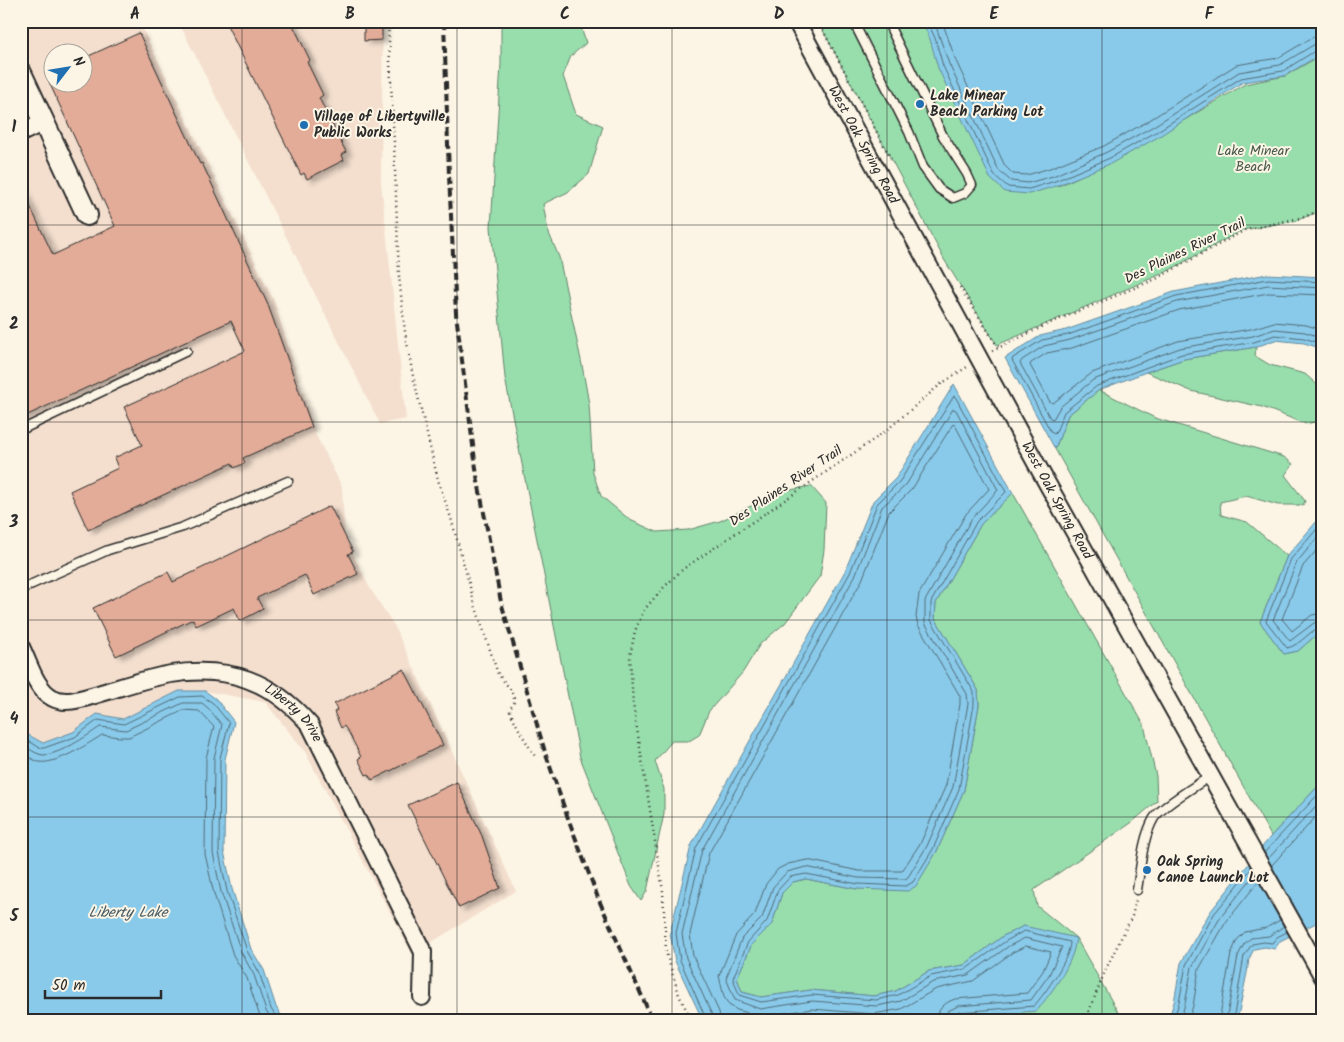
<svg xmlns="http://www.w3.org/2000/svg" width="1344" height="1042" font-family="Kalam,sans-serif">
	<style>
		.built { fill: #f4dfce; fill-rule: evenodd }
		.green { fill: #98deac; stroke: #62846c }
		.water { fill: #89caea; stroke: #638a9e }
		.lines { fill: none; stroke-linecap: round; stroke-linejoin: round }
		.shore { stroke: #516b77; stroke-width: 1 }
		.building { fill: #e2ac98; stroke: #2b2b2b; filter: url(#shadow) }
		.service-casing { stroke: #2b2b2b; stroke-width: 11 }
		.minor-casing { stroke: #2b2b2b; stroke-width: 20 }
		.tertiary-casing { stroke: #2b2b2b; stroke-width: 24 }
		.path { stroke: #2b2b2b; stroke-width: 2.5; stroke-dasharray: 1 4; stroke-linecap: butt }
		.service { stroke: #fcf5e5; stroke-width: 8 }
		.minor { stroke: #fcf5e5; stroke-width: 16 }
		.tertiary { stroke: #fcf5e5; stroke-width: 20 }
		.rail { stroke: #2b2b2b; stroke-width: 4; stroke-dasharray: 8 4; stroke-linecap: butt }
		.grid { fill: none; stroke: #2b2b2b; stroke-width: 1; stroke-opacity: 0.55 }
		.poi-dot { fill: #1f6fb2; stroke: #fcf5e5; stroke-width: 2 }
		.labels { text-anchor: middle; dominant-baseline: central; stroke-width: 4; stroke-linejoin: round; paint-order: stroke }
		.poi-label { font-size: 14px; font-weight: bold; fill: #2b2b2b; stroke: #fcf5e5; text-anchor: start }
		.street-label { font-size: 14px; fill: #2b2b2b; stroke: #fcf5e5 }
		.park-label { font-size: 14px; fill: #46584b; stroke: #fcf5e5 }
		.water-label { font-size: 15px; font-style: italic; fill: #475b64; stroke: #fcf5e5 }
		.neatline { fill: none; stroke: #2b2b2b; stroke-width: 2 }
		.grid-label { font-size: 16px; text-anchor: middle; font-weight: bold; fill: #2b2b2b }
	</style>
	<defs>
		<filter id="shadow"><feDropShadow dx="5.5" dy="3" stdDeviation="2.5" flood-color="#0004"/></filter>
	</defs>
	<rect width="100%" height="100%" fill="#fcf5e5"/>
	<filter id="ink" filterUnits="userSpaceOnUse"><feTurbulence type="fractalNoise" baseFrequency=".02" numOctaves="2"/><feDisplacementMap in="SourceGraphic" scale="10" xChannelSelector="R" yChannelSelector="G"/><feConvolveMatrix kernelMatrix="1 2 1 2 8 2 1 2 1" color-interpolation-filters="sRGB"/></filter>
	<g filter="url(#ink)">
		<!-- built -->
		<g class="built">
			<path d="M 21,21 L 139,21 L 274,301 L 316,435 L 342,487 L 345,539 L 370,588 L 395,627 L 516,891 L 412,954 L 305,752 L 265,702 L 205,691 L 180,691 L 123,719 L 97,715 L 73,732 L 43,744 L 21,731 ZM 52,52 L 82,52 L 82,82 L 52,82 Z"/>
			<polygon points="178,21 383,21 381,182 406,419 380,424"/>
		</g>
		<!-- green -->
		<g class="green">
			<polygon points="501,21 579,21 586,43 571,56 563,76 576,114 603,126 589,174 568,192 543,204 548,231 559,257 582,365 589,404 593,473 601,496 630,520 657,532 688,530 720,521 780,492 811,486 826,503 824,550 820,576 785,623 760,644 743,672 709,711 699,735 689,741 672,741 655,761 664,789 664,814 647,891 641,901 631,886 580,757 505,378 491,227 501,64"/>
			<polygon points="818,21 932,21 1029,192 1061,185 1129,153 1245,84 1285,76 1323,54 1323,210 1295,221 1242,230 1166,272 997,345 945,261"/>
			<polygon points="1256,347 1255,356 1270,365 1305,374 1323,390 1323,420 1306,424 1262,407 1191,391 1146,372 1184,359"/>
			<polygon points="1099,390 1155,418 1284,457 1293,464 1285,475 1305,501 1303,505 1278,505 1246,496 1220,502 1221,515 1247,522 1287,556 1260,622 1284,654 1298,651 1323,629 1323,781 1271,836 1055,449 1068,415"/>
			<polygon points="1013,493 1144,725 1156,776 1157,801 1131,823 1034,890 1037,906 1076,938 1123,1021 950,1021 960,1017 1024,926 1003,936 964,965 929,971 896,991 874,996 811,990 761,997 742,992 737,978 752,944 772,924 782,893 793,882 806,879 857,889 916,885 937,851 964,790 979,705 978,690 935,618 936,603 981,524"/>
		</g>
		<!-- water -->
		<g class="water">
			<polygon points="922,21 1323,21 1323,53 1284,76 1243,82 1158,137 1112,163 1056,186 1029,194 1005,192 990,178 938,68 930,39"/>
			<polygon points="1267,274 1323,277 1323,349 1304,343 1275,340 1256,347 1184,359 1146,372 1099,390 1068,415 1055,449 1005,358 1040,336 1066,330 1174,292"/>
			<path d="M 954,384 L 1013,493 L 981,524 L 936,603 L 935,618 L 978,690 L 979,705 L 964,790 L 937,851 L 916,886 L 908,891 L 857,889 L 806,879 L 793,882 L 782,893 L 772,924 L 752,944 L 737,978 L 742,992 L 761,997 L 811,990 L 874,996 L 896,991 L 929,971 L 964,965 L 1003,936 L 1024,926 L 1076,938 C 1073,966 1053,989 1037,1011 L 960,1017 L 950,1021 L 703,1021 L 675,961 L 670,933 L 691,846 L 845,571 L 873,501 L 896,478 Z"/>
			<polygon points="1323,514 1323,629 1298,651 1284,654 1260,622 1287,556"/>
			<polygon points="179,691 205,691 216,699 234,722 225,759 224,851 232,889 251,949 264,970 276,1007 285,1021 21,1021 21,731 43,743 73,732 97,714 123,719"/>
			<polygon points="1323,781 1323,922 1318,922 1280,941 1275,949 1265,947 1254,949 1249,959 1247,973 1237,1021 1168,1021 1174,1002 1181,963 1210,912 1271,836"/>
		</g>
		<g class="lines">
			<!-- shore -->
			<g class="shore">
				<polyline points="927,21 935,38 943,66 994,175 1008,187 1029,189 1055,181 1110,158 1156,132 1241,78 1283,71 1318,49 1323,49"/>
				<polyline points="934,21 949,64 999,171 1011,181 1028,183 1053,176 1107,152 1152,127 1239,72 1280,65 1315,44 1323,43"/>
				<polyline points="942,21 956,61 1005,166 1013,174 1027,175 1050,168 1104,146 1148,121 1236,65 1278,58 1313,37 1323,35"/>
				<polyline points="1323,282 1268,279 1176,296 1068,335 1042,340 1013,358 1012,360 1051,432 1054,434 1056,432 1064,412 1097,386 1182,354 1254,342 1275,335 1304,338 1323,344"/>
				<polyline points="1323,288 1268,285 1177,302 1070,340 1044,346 1022,360 1020,363 1050,418 1053,419 1060,407 1093,380 1180,348 1253,336 1275,329 1305,332 1323,338"/>
				<polyline points="1323,295 1268,293 1179,310 1072,348 1047,353 1031,363 1030,365 1050,402 1053,403 1092,373 1178,341 1251,329 1274,322 1306,325 1323,330"/>
				<path d="M 1323,522 L 1291,559 L 1266,621 L 1287,648 C 1302,645 1310,628 1323,627"/>
				<polyline points="1323,531 1297,562 1273,620 1290,641 1314,623 1323,620"/>
				<polyline points="1323,543 1303,566 1282,619 1292,631 1312,615 1323,613"/>
				<polyline points="21,736 40,748 44,748 75,737 98,720 124,724 180,697 202,696 213,703 229,723 220,758 219,852 227,891 247,951 259,972 271,1009 279,1021"/>
				<path d="M 21,744 C 27,747 35,754 43,755 C 59,755 87,736 100,727 L 126,730 L 183,703 L 202,703 L 208,708 L 222,725 L 214,758 L 213,853 L 221,892 L 241,952 L 254,975 L 266,1011 L 272,1021"/>
				<path d="M 21,752 C 27,756 33,760 39,762 C 56,765 88,744 102,735 L 120,737 L 129,737 L 184,710 L 199,711 L 214,727 L 206,758 L 205,854 L 214,894 L 233,955 L 247,978 L 259,1014 L 263,1021"/>
				<polyline points="1264,853 1323,789"/>
				<polyline points="1268,859 1323,798"/>
				<polyline points="1271,866 1323,809"/>
				<path d="M 707,1021 L 680,960 L 676,933 L 696,848 L 850,573 L 877,504 L 900,481 L 954,396 L 956,398 L 1006,492 L 977,521 L 931,602 L 931,620 L 974,692 L 974,705 L 959,789 L 933,849 L 913,882 L 906,886 L 858,884 L 806,874 L 790,877 L 778,890 L 767,921 L 748,942 L 733,978 L 739,995 L 761,1002 L 812,995 L 876,1000 L 898,995 L 931,976 L 966,969 L 1006,941 L 1024,931 L 1070,942 C 1070,959 1045,993 1034,1006 L 959,1012 L 952,1015 L 951,1021"/>
				<polyline points="713,1021 712,1015 686,958 682,934 702,850 855,576 882,507 906,485 953,409 956,410 998,490 972,518 925,601 925,623 967,694 968,704 953,787 927,846 908,877 905,879 858,878 806,867 787,872 773,887 762,918 742,938 726,978 735,1000 760,1009 812,1001 877,1006 901,1001 933,982 968,975 1009,946 1025,938 1062,947 1049,975 1031,1000 958,1006 948,1011 944,1021"/>
				<path d="M 721,1021 L 719,1012 L 693,956 L 690,934 L 709,853 L 862,580 L 889,512 L 912,489 L 953,424 L 955,425 L 989,489 L 966,514 L 919,594 L 916,617 L 918,625 L 960,696 L 960,704 L 946,785 L 921,842 L 902,871 L 859,871 L 807,860 L 788,864 L 778,869 L 766,884 L 755,914 L 736,935 L 719,976 L 724,997 L 729,1005 L 737,1010 L 756,1015 L 763,1016 L 812,1009 L 874,1014 L 901,1009 L 936,989 L 973,981 L 1013,952 L 1026,946 L 1051,952 L 1043,971 L 1027,993 L 955,999 C 944,1003 937,1009 937,1021"/>
				<polyline points="1173,1021 1179,1003 1186,965 1214,914 1252,868"/>
				<polyline points="1180,1021 1185,1004 1192,967 1220,918 1255,874"/>
				<polyline points="1188,1021 1193,1006 1199,969 1226,922 1259,881"/>
				<polyline points="1219,1021 1231,954 1237,940 1245,932 1266,928 1280,920"/>
				<polyline points="1226,1021 1238,956 1244,944 1251,938 1269,936 1284,926"/>
				<polyline points="1233,1021 1244,956 1252,944 1264,942 1272,943 1277,937 1287,932"/>
			</g>
		</g>
		<!-- building -->
		<g class="building">
			<polygon points="225,21 291,21 310,60 307,62 323,95 319,98 346,152 342,155 344,160 307,179 304,173 301,175"/>
			<polygon points="364,21 382,21 382,40 364,41"/>
			<polygon points="139,33 200,164 202,163 268,305 312,427 243,458 245,463 234,468 232,463 88,530 70,491 118,468 114,458 142,445 124,407 245,351 231,321 21,418 21,187 53,255 115,226 49,82 82,82 82,59"/>
			<polygon points="330,506 353,552 348,554 358,574 314,595 305,575 257,598 263,609 240,621 234,608 196,626 193,619 116,656 93,608 168,572 173,582"/>
			<polygon points="404,669 443,745 372,780 369,774 366,775 358,759 361,757 349,733 344,726 341,728 334,712 337,710 334,704"/>
			<polygon points="457,782 482,836 500,888 459,908 408,805"/>
		</g>
		<g class="lines">
			<!-- service casing -->
			<g class="service-casing">
				<g id="service">
					<polyline points="853,21 909,132 923,167 939,189 953,198 965,193 972,185 967,174 943,136 887,21"/>
					<polyline points="21,430 187,351"/>
					<polyline points="21,589 108,550 183,527 288,481"/>
					<path d="M 1137,890 C 1141,866 1142,839 1154,818 C 1162,806 1198,784 1211,776"/>
				</g>
			</g>
			<!-- minor casing -->
			<g class="minor-casing">
				<g id="minor">
					<path id="s1" d="M 796,21 L 1043,476 L 1323,977"/>
					<polyline points="21,133 44,122"/>
					<path id="s2" d="M 21,647 C 29,663 36,690 53,698 C 66,705 84,698 98,694 C 122,687 147,678 171,674 C 229,665 272,681 310,725 L 423,952 L 422,997"/>
				</g>
			</g>
			<!-- tertiary casing -->
			<g class="tertiary-casing">
				<polyline id="tertiary" points="21,73 87,215"/>
			</g>
			<!-- path -->
			<g class="path">
				<polyline points="388,21 394,143 399,276 405,332 413,376 438,480 451,518 475,605 498,674 511,690 515,701 510,709 510,712 522,735 536,758"/>
				<polyline points="818,21 891,159"/>
				<polyline points="960,287 998,347"/>
				<polyline points="992,351 1048,324 1156,279 1245,230 1304,217 1323,209"/>
				<polyline points="692,1021 679,995 666,952 663,891 633,704 630,656 635,631 644,610 662,589 683,569 882,434 941,384 967,367"/>
				<polyline points="1085,1021 1106,969 1132,916 1136,900"/>
			</g>
			<!-- service -->
			<use href="#service" class="service"/>
			<!-- minor -->
			<use href="#minor" class="minor"/>
			<!-- tertiary -->
			<use href="#tertiary" class="tertiary"/>
			<!-- rail -->
			<polyline class="rail" points="444,21 449,176 456,314 477,476 501,602 545,752 565,810 598,898 653,1021"/>
		</g>
	</g>
	<!-- grid -->
	<path class="grid" d="M 242,21 L 242,1021M 457,21 L 457,1021M 672,21 L 672,1021M 887,21 L 887,1021M 1102,21 L 1102,1021M 21,225 L 1323,225M 21,422 L 1323,422M 21,620 L 1323,620M 21,817 L 1323,817"/>
	<!-- markers -->
	<g class="poi-dot">
		<circle cx="920" cy="104" r="5"/>
		<circle cx="304" cy="125" r="5"/>
		<circle cx="1147" cy="870" r="5"/>
	</g>
	<g class="labels">
		<!-- poi labels -->
		<g class="poi-label">
			<text x="930" y="96">Lake Minear<tspan x="930" dy="16">Beach Parking Lot</tspan></text>
			<text x="314" y="117">Village of Libertyville<tspan x="314" dy="16">Public Works</tspan></text>
			<text x="1157" y="862">Oak Spring<tspan x="1157" dy="16">Canoe Launch Lot</tspan></text>
		</g>
		<!-- street labels -->
		<g class="street-label">
			<text stroke="none"><textPath href="#s1" startOffset="141">West Oak Spring Road</textPath></text>
			<text transform="translate(1185 251) rotate(-26)">Des Plaines River Trail</text>
			<text transform="translate(786 486) rotate(-34)">Des Plaines River Trail</text>
			<text stroke="none"><textPath href="#s1" startOffset="546">West Oak Spring Road</textPath></text>
			<text stroke="none"><textPath href="#s2" startOffset="319">Liberty Drive</textPath></text>
		</g>
		<!-- park labels -->
		<g class="park-label">
			<text x="1253" y="151">Lake Minear<tspan x="1253" dy="16">Beach</tspan></text>
		</g>
		<!-- water labels -->
		<g class="water-label">
			<text x="128" y="913">Liberty Lake</text>
		</g>
	</g>
	<!-- margin -->
	<rect width="1344" height="1042" fill="none" stroke="#fcf5e5" stroke-width="55"/>
	<!-- north arrow -->
	<g transform="translate(68 68) rotate(59)"><circle r="24" fill="#fcf5e5" stroke="#a8a49b"/>
	<path d="M0-4L9 19L0 12L-9 19Z" fill="#1f6fb2"/>
	<text y="-8" font-size="14" font-weight="bold" text-anchor="middle" fill="#2b2b2b">N</text>
	</g>
	<!-- scale -->
	<path d="M45 990v8h116v-8" fill="none" stroke="#2b2b2b" stroke-width="2.5"/>
	<text x="52" y="990" font-size="15" fill="#2b2b2b" stroke="#fcf5e5" stroke-width="4" paint-order="stroke">50 m</text>
	<rect x="28" y="28" width="1288" height="986" class="neatline"/>
	<g class="grid-label">
		<text x="135" y="19">A</text>
		<text x="350" y="19">B</text>
		<text x="565" y="19">C</text>
		<text x="779" y="19">D</text>
		<text x="994" y="19">E</text>
		<text x="1209" y="19">F</text>
		<text x="14" y="132">1</text>
		<text x="14" y="329">2</text>
		<text x="14" y="527">3</text>
		<text x="14" y="724">4</text>
		<text x="14" y="921">5</text>
	</g>
</svg>
